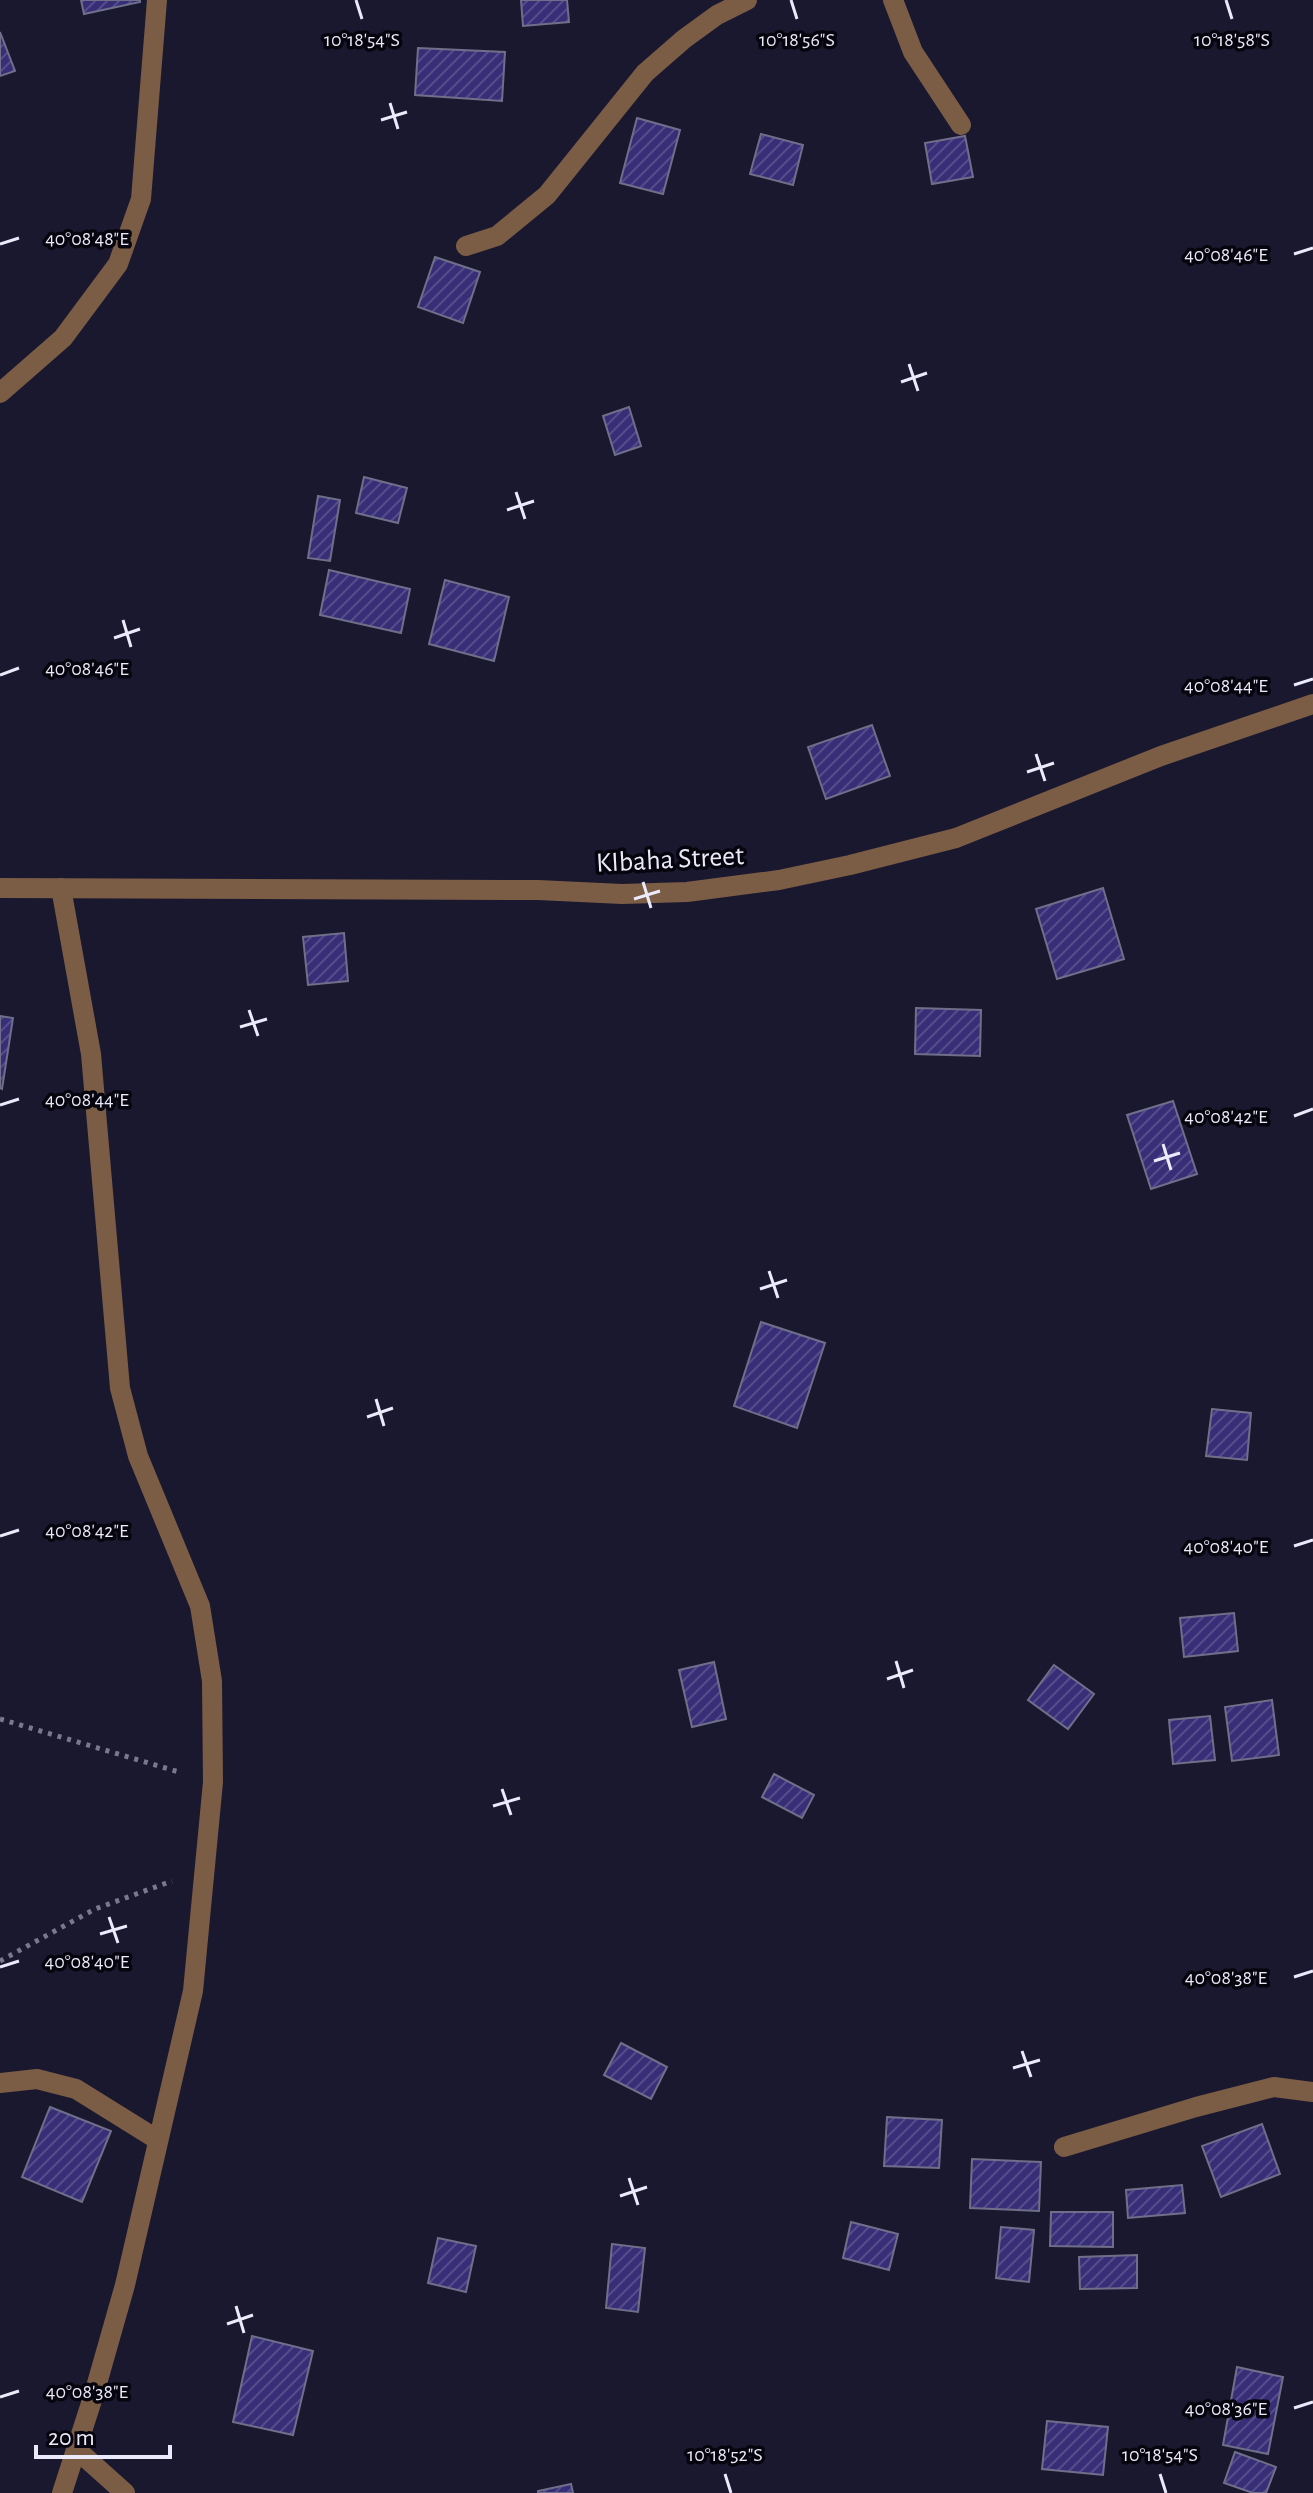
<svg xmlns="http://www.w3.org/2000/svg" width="1313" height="2493" font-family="'Alegreya Sans',sans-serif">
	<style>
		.building { fill: url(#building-hatch); stroke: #6f6f8a; stroke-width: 2 }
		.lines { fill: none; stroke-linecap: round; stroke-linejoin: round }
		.path { stroke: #7a798c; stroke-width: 5; stroke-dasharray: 4 6; stroke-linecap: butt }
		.minor { stroke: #7b5c45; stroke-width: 20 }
		.ticks { fill: none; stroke: #eaeafa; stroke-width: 3 }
		.labels { text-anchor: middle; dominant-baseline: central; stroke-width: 7; stroke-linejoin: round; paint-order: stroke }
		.street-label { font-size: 28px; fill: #eaeafa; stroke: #06050e }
		.ticks-label { font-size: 20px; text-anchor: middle; fill: #eaeafa; stroke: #06050e; stroke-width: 7; stroke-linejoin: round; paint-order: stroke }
	</style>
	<defs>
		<pattern id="building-hatch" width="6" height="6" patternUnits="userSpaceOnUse" patternTransform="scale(2)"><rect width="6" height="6" fill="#382e77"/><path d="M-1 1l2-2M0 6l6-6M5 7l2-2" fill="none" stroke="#554c8b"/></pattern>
	</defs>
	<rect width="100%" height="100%" fill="#1a182f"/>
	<!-- building -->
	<g class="building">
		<polygon points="81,0 140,0 140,2 84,14"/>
		<polygon points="521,0 567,0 569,22 523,26"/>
		<polygon points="0,32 15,71 0,76"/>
		<polygon points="418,48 505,52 502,101 415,95"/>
		<polygon points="637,118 680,130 663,194 620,183"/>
		<polygon points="761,134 803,145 793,185 750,174"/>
		<polygon points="965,136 973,177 932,184 925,143"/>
		<polygon points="435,257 480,272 463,323 418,307"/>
		<polygon points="629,407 641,446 615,455 603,416"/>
		<polygon points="364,477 407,488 398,523 356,513"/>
		<polygon points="318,496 340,500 330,561 308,558"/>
		<polygon points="329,570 410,589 401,633 320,615"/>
		<polygon points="445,580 509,597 494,661 429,644"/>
		<polygon points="872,725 890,776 826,799 808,747"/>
		<polygon points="1103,888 1124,959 1057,979 1036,909"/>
		<polygon points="344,933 348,981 308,985 303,937"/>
		<polygon points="916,1008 981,1010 980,1056 915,1054"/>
		<polygon points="0,1016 13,1018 2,1089 0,1088"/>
		<polygon points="1173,1101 1197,1174 1151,1189 1127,1115"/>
		<polygon points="761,1322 825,1343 797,1428 734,1406"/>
		<polygon points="1212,1409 1251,1413 1247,1460 1206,1456"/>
		<polygon points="1234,1613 1238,1651 1184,1657 1180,1618"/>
		<polygon points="714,1662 726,1719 692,1727 679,1670"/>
		<polygon points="1054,1665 1094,1694 1068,1729 1028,1700"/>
		<polygon points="1272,1700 1279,1755 1232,1761 1225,1707"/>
		<polygon points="1210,1716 1215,1760 1173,1764 1169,1720"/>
		<polygon points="774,1774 814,1795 802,1818 762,1797"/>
		<polygon points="621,2043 667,2067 651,2099 604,2075"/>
		<polygon points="50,2107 111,2131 82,2202 22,2177"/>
		<polygon points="887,2117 942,2120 939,2168 884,2166"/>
		<polygon points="1262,2124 1280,2174 1221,2197 1202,2146"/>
		<polygon points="972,2159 1041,2162 1039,2211 970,2208"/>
		<polygon points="1182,2185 1185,2213 1128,2218 1126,2190"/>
		<polygon points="1051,2212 1113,2212 1113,2247 1050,2246"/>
		<polygon points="851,2222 898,2234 889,2270 843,2258"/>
		<polygon points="1001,2227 1034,2230 1029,2282 996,2278"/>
		<polygon points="438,2238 476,2246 466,2292 428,2283"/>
		<polygon points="612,2244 645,2248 638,2312 606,2308"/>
		<polygon points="1137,2255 1137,2288 1080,2289 1079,2257"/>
		<polygon points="252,2336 313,2351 293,2435 233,2422"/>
		<polygon points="1237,2367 1283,2377 1268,2454 1223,2445"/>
		<polygon points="1047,2421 1108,2427 1103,2475 1042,2469"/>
		<polygon points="1235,2452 1276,2467 1266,2493 1253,2493 1224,2483"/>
		<polygon points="571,2484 573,2493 538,2493 538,2491"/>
	</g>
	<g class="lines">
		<!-- path -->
		<g class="path">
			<polyline points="0,1719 179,1772"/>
			<polyline points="0,1961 95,1909 172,1881"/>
		</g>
		<!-- minor -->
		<g class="minor">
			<polyline points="893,0 913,52 961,125"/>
			<polyline points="466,246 497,236 547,195 645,73 684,39 717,15 747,0"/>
			<polyline points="0,393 63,338 118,264 141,199 157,0"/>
			<polyline points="0,888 538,890 622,894 687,892 779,880 850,865 956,838 1161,756 1313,704"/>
			<polyline points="61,888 91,1054 120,1388 138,1456 200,1606 212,1681 213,1782 193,1991 125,2285 94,2394 62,2493"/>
			<polyline points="0,2083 37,2079 76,2089 158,2140"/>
			<polyline points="1064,2147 1196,2107 1274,2087 1313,2092"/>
			<polyline points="77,2450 125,2493"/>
		</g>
	</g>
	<!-- ticks -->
	<path class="ticks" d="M 356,0 L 362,19M 791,0 L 797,19M 1226,0 L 1232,19M 390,103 L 398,129M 381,120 L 407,112M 0,244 L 19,238M 1294,254 L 1313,248M 909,364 L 918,391M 901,382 L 927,373M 516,492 L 525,519M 507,510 L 534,501M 123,620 L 131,647M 114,638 L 140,629M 0,675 L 19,668M 1294,685 L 1313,679M 1036,754 L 1045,781M 1027,772 L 1054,763M 643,882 L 651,908M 634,899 L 660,891M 249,1010 L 258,1036M 240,1027 L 267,1019M 0,1105 L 19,1099M 1294,1116 L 1313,1109M 1163,1144 L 1171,1170M 1154,1161 L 1180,1153M 769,1271 L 778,1298M 760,1289 L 787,1280M 376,1399 L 384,1426M 367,1417 L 393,1408M 0,1536 L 19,1530M 1294,1546 L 1313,1540M 896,1661 L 904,1688M 887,1679 L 913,1670M 502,1789 L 511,1815M 493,1806 L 520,1798M 109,1917 L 118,1943M 100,1934 L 127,1926M 0,1967 L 19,1961M 1294,1977 L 1313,1971M 1022,2051 L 1031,2077M 1013,2068 L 1040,2060M 629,2178 L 638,2205M 620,2196 L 647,2187M 236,2306 L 244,2333M 227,2324 L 253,2315M 0,2397 L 19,2391M 1294,2408 L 1313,2402M 725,2474 L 731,2493M 1160,2474 L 1166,2493"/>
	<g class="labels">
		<!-- street labels -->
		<g class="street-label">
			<text transform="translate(670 860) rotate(-3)">KIbaha Street</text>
		</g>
	</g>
	<g class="ticks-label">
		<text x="362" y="46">10°18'54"S</text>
		<text x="797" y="46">10°18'56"S</text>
		<text x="1232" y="46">10°18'58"S</text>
		<text x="87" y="245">40°08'48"E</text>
		<text x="1226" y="261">40°08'46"E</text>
		<text x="87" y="675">40°08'46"E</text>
		<text x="1226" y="692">40°08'44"E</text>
		<text x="87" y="1106">40°08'44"E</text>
		<text x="1226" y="1123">40°08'42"E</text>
		<text x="87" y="1537">40°08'42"E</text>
		<text x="1226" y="1553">40°08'40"E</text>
		<text x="87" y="1968">40°08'40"E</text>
		<text x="1226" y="1984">40°08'38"E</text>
		<text x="87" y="2398">40°08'38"E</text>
		<text x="1226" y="2415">40°08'36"E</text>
		<text x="725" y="2461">10°18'52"S</text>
		<text x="1160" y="2461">10°18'54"S</text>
	</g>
	<!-- scale -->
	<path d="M36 2445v12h134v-12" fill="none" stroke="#eaeafa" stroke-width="4"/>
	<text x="48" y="2445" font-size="24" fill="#eaeafa" stroke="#06050e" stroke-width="6" paint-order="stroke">20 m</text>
</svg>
